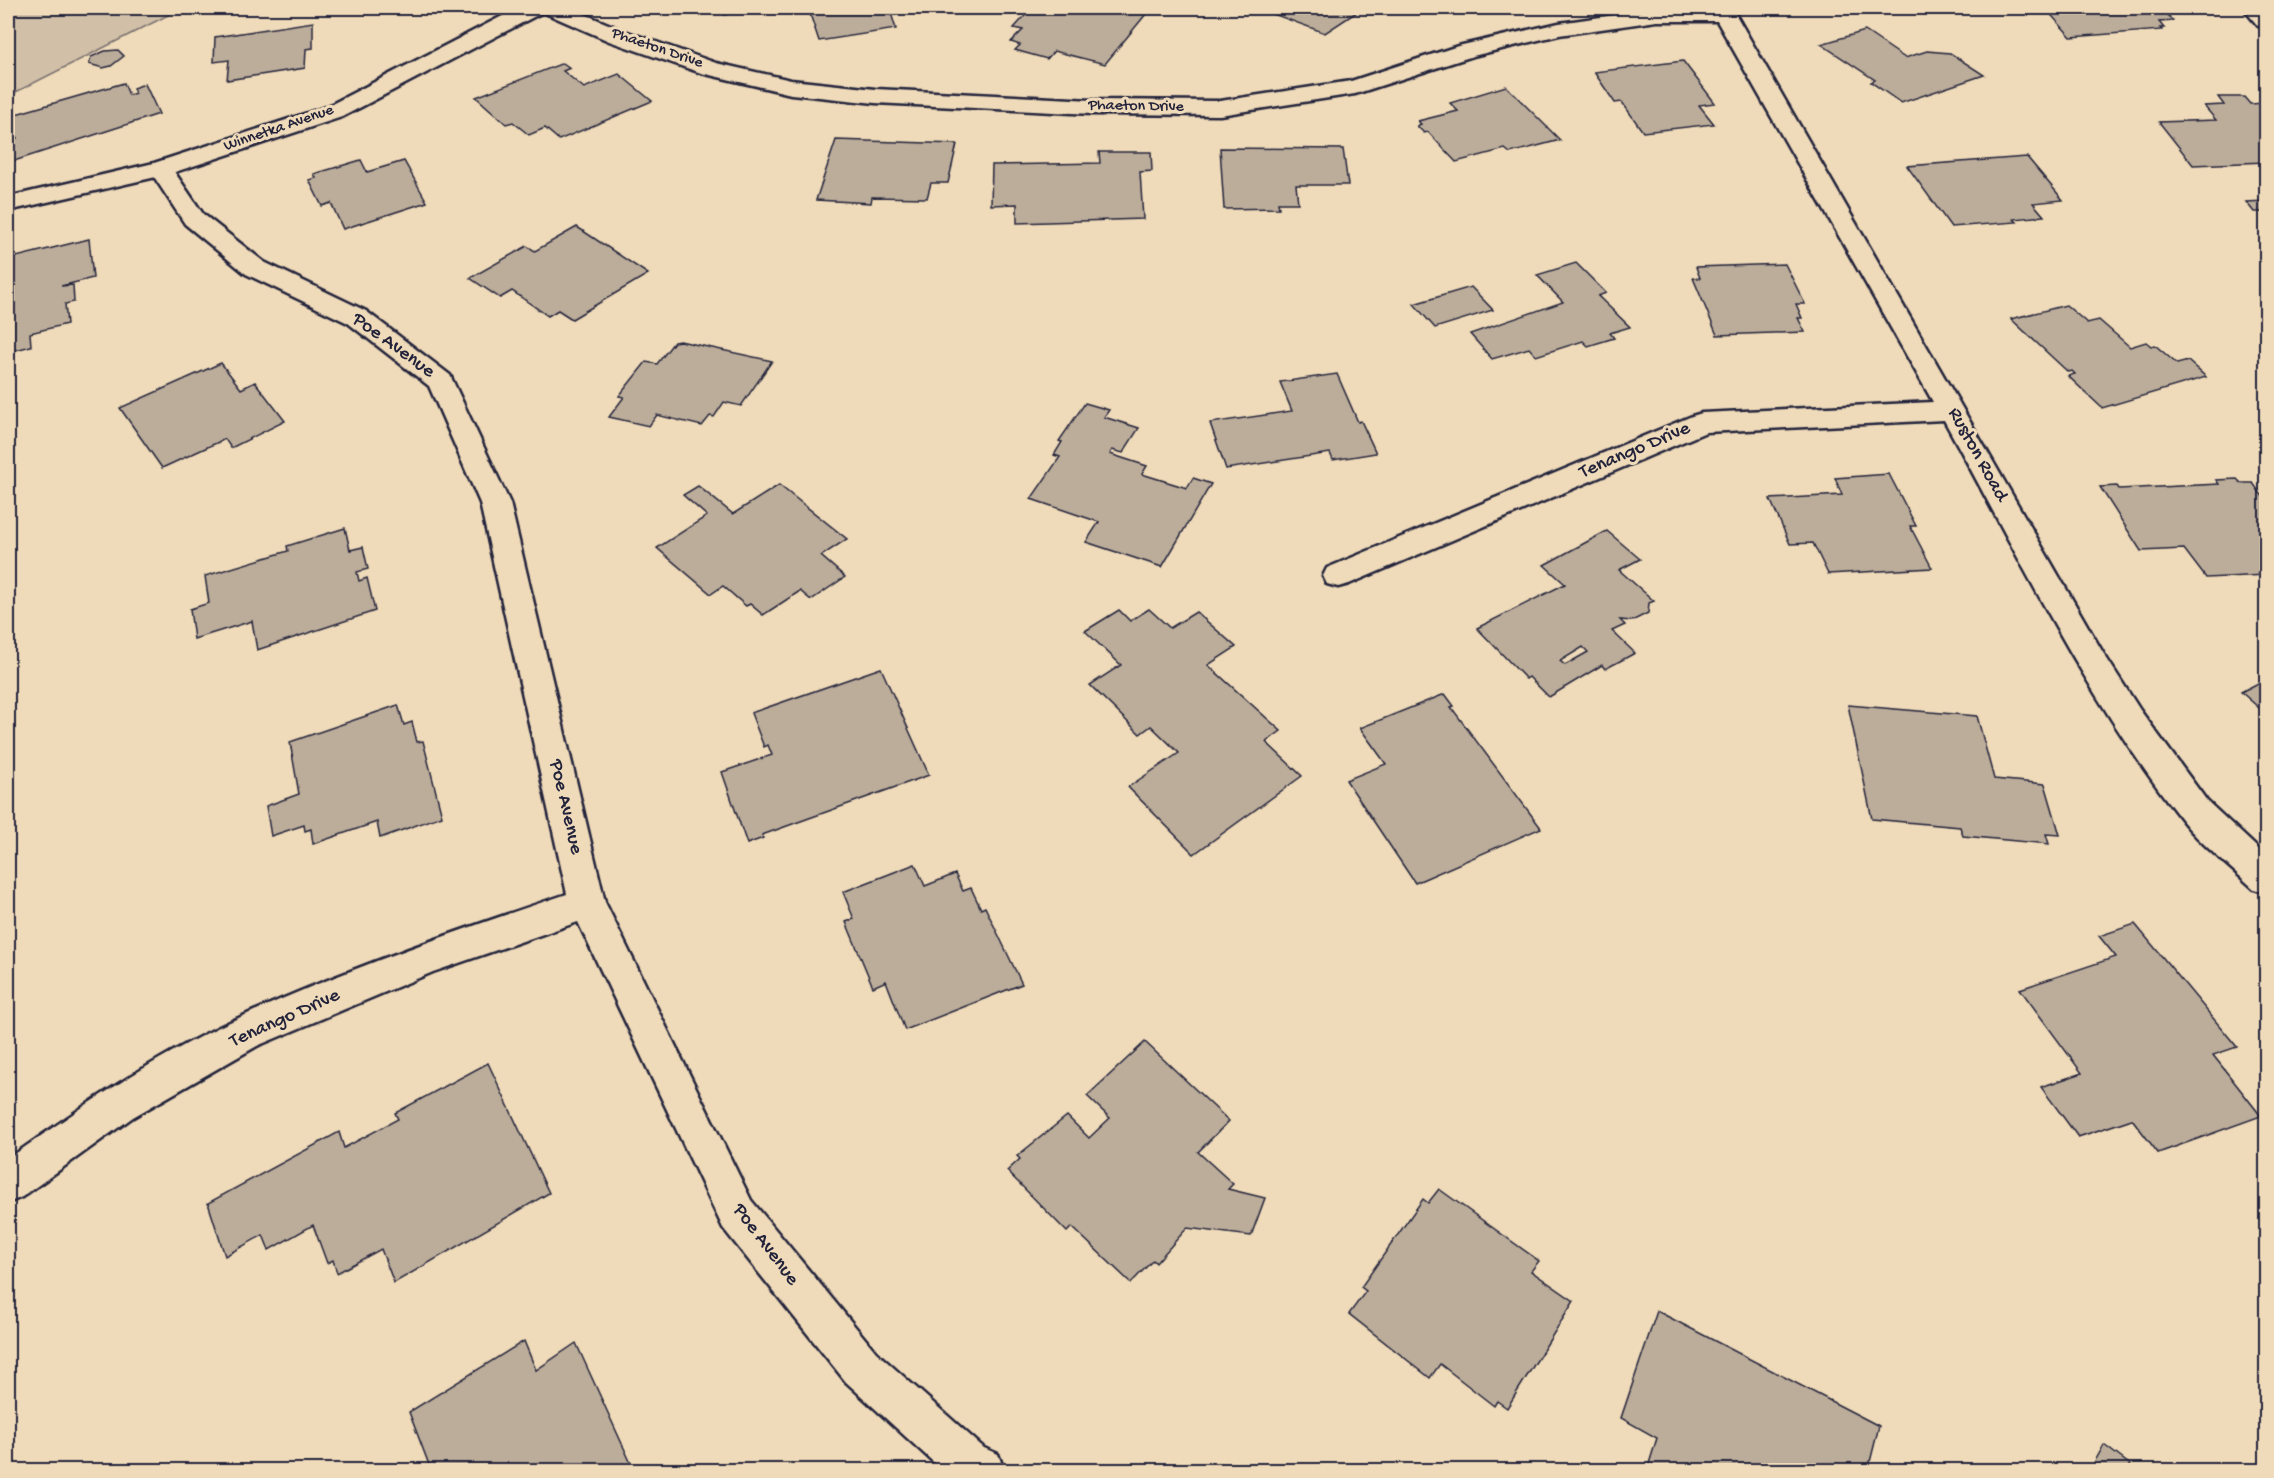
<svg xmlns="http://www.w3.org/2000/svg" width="2274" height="1478" font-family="'Gochi Hand',sans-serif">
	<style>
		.green { fill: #d1c0a7; stroke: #7a7171; stroke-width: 1.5 }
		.building { fill: #bcad9a; stroke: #22223b; stroke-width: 1.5; fill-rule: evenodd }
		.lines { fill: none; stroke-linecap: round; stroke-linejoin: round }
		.minor-casing { stroke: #22223b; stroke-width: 5 }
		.secondary-casing { stroke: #22223b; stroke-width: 5 }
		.minor { fill: #efdbb9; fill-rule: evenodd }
		.secondary { fill: #efdbb9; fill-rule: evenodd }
		.labels { text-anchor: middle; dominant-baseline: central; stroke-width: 6; stroke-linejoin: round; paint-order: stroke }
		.far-street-label { font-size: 16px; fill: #22223b; stroke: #efdbb9 }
		.street-label { font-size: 20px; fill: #22223b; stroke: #efdbb9 }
	</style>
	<rect width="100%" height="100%" fill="#efdbb9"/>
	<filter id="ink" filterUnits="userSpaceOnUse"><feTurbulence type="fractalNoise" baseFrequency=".0167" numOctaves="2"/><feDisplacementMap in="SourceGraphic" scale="12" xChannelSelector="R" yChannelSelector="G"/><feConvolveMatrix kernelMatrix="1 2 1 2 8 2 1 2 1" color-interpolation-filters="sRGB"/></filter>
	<g filter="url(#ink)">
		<!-- green -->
		<polygon class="green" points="8,8 182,8 8,96"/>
		<!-- building -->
		<g class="building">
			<polygon points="714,8 743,8 725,15"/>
			<polygon points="808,8 914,8 915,10 891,13 896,29 819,41"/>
			<polygon points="1032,8 1151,8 1105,64 1054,51 1047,59 1015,50 1020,45 1011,42 1023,30 1014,28"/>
			<polygon points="1257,8 1363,8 1325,33"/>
			<polygon points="2045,8 2160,8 2173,21 2159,22 2164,28 2160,28 2162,30 2071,37"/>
			<polygon points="313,22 313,48 306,49 305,68 227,80 229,60 214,62 215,37"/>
			<polygon points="1865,31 1905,58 1927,51 1950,53 1984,75 1901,103 1871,82 1875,80 1821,44"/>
			<polygon points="118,50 124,56 111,66 103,68 89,64 91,57 105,51"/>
			<polygon points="1683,61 1715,103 1699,105 1714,124 1643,132 1622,102 1615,103 1594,72"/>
			<polygon points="563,63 570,68 563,71 584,88 619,74 652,101 559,140 545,128 529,135 513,122 506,124 476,97"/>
			<polygon points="124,83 129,95 135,93 133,88 145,84 159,114 8,163 8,154 11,153 8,141 17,138 9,116"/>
			<polygon points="1506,86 1560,140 1510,153 1505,149 1456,162 1428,132 1424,133 1417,126 1421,124 1418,121 1458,111 1450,103"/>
			<polygon points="2218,97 2244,97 2250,104 2266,103 2266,162 2193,165 2159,122 2216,120 2204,106 2224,105"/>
			<polygon points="836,140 957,144 948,183 931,183 927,198 872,197 871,203 816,200"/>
			<polygon points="1220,148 1343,149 1348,185 1296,185 1298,203 1278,203 1279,208 1224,209"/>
			<polygon points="1099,152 1151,152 1152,171 1140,172 1143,219 1017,223 1017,204 991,205 992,165 1100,163"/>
			<polygon points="2027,157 2063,200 2033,203 2044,216 2014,219 2017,222 1951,227 1907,166"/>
			<polygon points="361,160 367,172 404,161 427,202 343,229 331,203 322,206 309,180 316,178 314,174"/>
			<polygon points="2266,201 2266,212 2254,212 2246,202"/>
			<polygon points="577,227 648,274 572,319 558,310 548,316 512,291 500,298 470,278 527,246 535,251"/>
			<polygon points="89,239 93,278 61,286 73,285 74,302 65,304 67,324 30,333 31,346 8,352 8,259"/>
			<polygon points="1576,263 1606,293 1598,296 1630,327 1610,333 1614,338 1588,346 1583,341 1536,356 1529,348 1492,359 1470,334 1563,302 1537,275"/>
			<polygon points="1785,264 1805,304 1796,304 1802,318 1798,318 1805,332 1717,335 1693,278 1700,278 1696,267"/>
			<polygon points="1471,287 1493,310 1435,328 1414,304"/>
			<polygon points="2066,305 2087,323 2099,320 2130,347 2146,342 2151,346 2155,345 2177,364 2188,361 2206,377 2102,408 2068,376 2075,374 2072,371 2068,372 2011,319"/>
			<polygon points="680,341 772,361 741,406 724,402 714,417 710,416 702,426 657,415 649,426 609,417 624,397 619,396 646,362 657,364 674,342"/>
			<polygon points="221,363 241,389 255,382 285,421 231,448 225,439 162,468 120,408"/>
			<polygon points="1337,374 1358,422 1361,421 1376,453 1333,460 1330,453 1226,469 1210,423 1292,411 1280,382"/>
			<polygon points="1085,403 1109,410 1104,417 1139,428 1123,453 1112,450 1110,454 1147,466 1142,474 1187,488 1193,478 1211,484 1162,567 1086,542 1099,522 1031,499 1060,457 1054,455 1062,442 1059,441"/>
			<polygon points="1889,474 1916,526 1910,526 1932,568 1828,574 1813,543 1790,544 1770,499 1842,495 1835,478"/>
			<polygon points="2237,479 2241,483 2253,483 2266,501 2266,575 2206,578 2184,549 2141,551 2100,487 2117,486 2119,489 2219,484 2216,480"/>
			<polygon points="779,485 847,539 821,556 845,577 811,600 800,591 763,615 750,604 746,606 723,586 711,594 657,548 707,516 683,495 698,486 733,514"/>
			<polygon points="345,528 350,550 363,547 368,569 357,572 359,581 367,578 375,611 257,650 252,621 194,639 190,609 209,603 205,576 288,551 287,546"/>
			<path d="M 1607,531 L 1640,559 L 1619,570 L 1654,601 L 1649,603 L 1648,613 L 1632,621 L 1620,620 L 1625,625 L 1612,631 L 1635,653 L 1605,669 L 1602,665 L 1549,697 L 1529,677 L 1526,679 L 1477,628 L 1565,584 L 1544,565 ZM 1583,647 L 1588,652 L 1565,665 L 1560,661 Z"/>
			<polygon points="1149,609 1170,628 1196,612 1236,647 1208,665 1281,731 1266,742 1302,776 1194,854 1128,787 1179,753 1151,726 1140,734 1090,685 1121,665 1085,631 1119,610 1130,621"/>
			<polygon points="881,668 929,775 762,835 763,838 747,844 722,772 772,755 768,745 764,747 751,713"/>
			<polygon points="2266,679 2266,714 2241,692"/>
			<polygon points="1445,694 1454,706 1451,707 1541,828 1415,883 1346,780 1386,764 1360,728"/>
			<polygon points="398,705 404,725 412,722 417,742 423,741 442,816 380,838 377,822 313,844 311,829 305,831 304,825 271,836 266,806 299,794 290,742"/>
			<polygon points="1848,705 1977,716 1994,779 2045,784 2060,835 2046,834 2049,844 1963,836 1960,827 1872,819"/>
			<polygon points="915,864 925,886 955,874 963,891 971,888 981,909 985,907 1022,984 905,1030 886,981 873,987 846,922 854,919 843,892"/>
			<polygon points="2135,924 2237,1047 2213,1055 2261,1116 2158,1153 2132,1119 2078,1137 2041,1087 2082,1073 2020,989 2116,957 2099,936"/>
			<polygon points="1145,1042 1229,1121 1198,1152 1233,1184 1228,1189 1265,1198 1251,1236 1187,1228 1156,1263 1153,1260 1131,1283 1072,1227 1067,1232 1007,1171 1020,1159 1017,1156 1067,1116 1089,1138 1110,1118 1087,1096"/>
			<polygon points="488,1063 549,1193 394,1283 381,1249 337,1273 333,1260 327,1263 313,1225 269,1250 263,1235 225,1256 208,1203 339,1132 344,1148 398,1119 395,1113"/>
			<polygon points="1439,1189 1539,1261 1531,1271 1574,1301 1507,1408 1497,1401 1494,1406 1440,1364 1430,1378 1349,1314 1366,1291 1361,1287 1423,1199 1428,1203"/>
			<polygon points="1657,1311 1879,1426 1868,1470 1647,1470 1657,1438 1621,1418"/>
			<polygon points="524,1341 536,1370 576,1343 634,1470 431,1470 409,1412"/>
			<polygon points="2104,1445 2137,1470 2090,1470"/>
		</g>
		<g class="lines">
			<!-- minor casing -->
			<g class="minor-casing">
				<g id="minor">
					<path d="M 542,8 L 570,8 L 625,31 L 716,63 L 791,80 L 875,89 L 1092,100 L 1220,101 L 1351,81 L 1458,46 L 1559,23 L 1657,9 L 1732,8 L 2102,651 L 2140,710 L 2207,801 L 2266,856 L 2266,893 L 2254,889 C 2230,866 2201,845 2181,819 C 2086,697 2018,555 1944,420 L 1706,432 L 1349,584 L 1338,587 L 1327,584 L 1323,576 L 1327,568 L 1692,416 L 1702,413 L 1933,402 L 1717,21 L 1657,21 L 1559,35 L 1473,56 L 1355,94 L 1220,115 L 1092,114 L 875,103 L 791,94 L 701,73 L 609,41 L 545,13 Z"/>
					<polygon points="2243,8 2265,8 2266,27 2258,26"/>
					<path d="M 161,162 L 169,164 L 203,214 L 264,262 L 366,311 L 450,375 L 510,503 L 605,902 L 751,1200 L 876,1352 L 984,1448 L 998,1454 L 1004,1470 L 942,1470 L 846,1382 L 723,1228 L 578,922 L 433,972 L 257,1046 L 133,1117 L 22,1197 L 8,1203 L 8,1159 C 79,1109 152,1058 232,1021 C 340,971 454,932 567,894 L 480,503 L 429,386 L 348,323 L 246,274 L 185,224 L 149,169 L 153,164 Z"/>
				</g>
			</g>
			<!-- secondary casing -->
			<g class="secondary-casing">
				<polygon id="secondary" points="518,8 544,8 541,13 342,117 169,174 8,211 8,197 154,163 326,107"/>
			</g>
			<!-- minor -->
			<use href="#minor" class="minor"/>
			<!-- secondary -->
			<use href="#secondary" class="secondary"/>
		</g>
	</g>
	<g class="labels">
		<!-- far-street labels -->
		<g class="far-street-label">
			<text transform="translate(657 49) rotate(19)">Phaeton Drive</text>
			<text transform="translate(1136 107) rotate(1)">Phaeton Drive</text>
			<text transform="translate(279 129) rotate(-19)">Winnetka Avenue</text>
		</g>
		<!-- street labels -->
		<g class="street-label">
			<text transform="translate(393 346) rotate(36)">Poe Avenue</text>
			<text transform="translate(1635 451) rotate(-23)">Tenango Drive</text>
			<text transform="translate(1977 455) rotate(61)">Ruston Road</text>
			<text transform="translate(565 807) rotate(77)">Poe Avenue</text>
			<text transform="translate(285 1019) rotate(-24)">Tenango Drive</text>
			<text transform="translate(765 1245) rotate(53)">Poe Avenue</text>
		</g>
	</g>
	<!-- margin -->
	<rect width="2274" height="1478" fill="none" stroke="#efdbb9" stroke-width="30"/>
	<rect x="15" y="15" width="2244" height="1448" fill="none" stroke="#22223b" stroke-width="2" filter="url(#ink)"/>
</svg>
